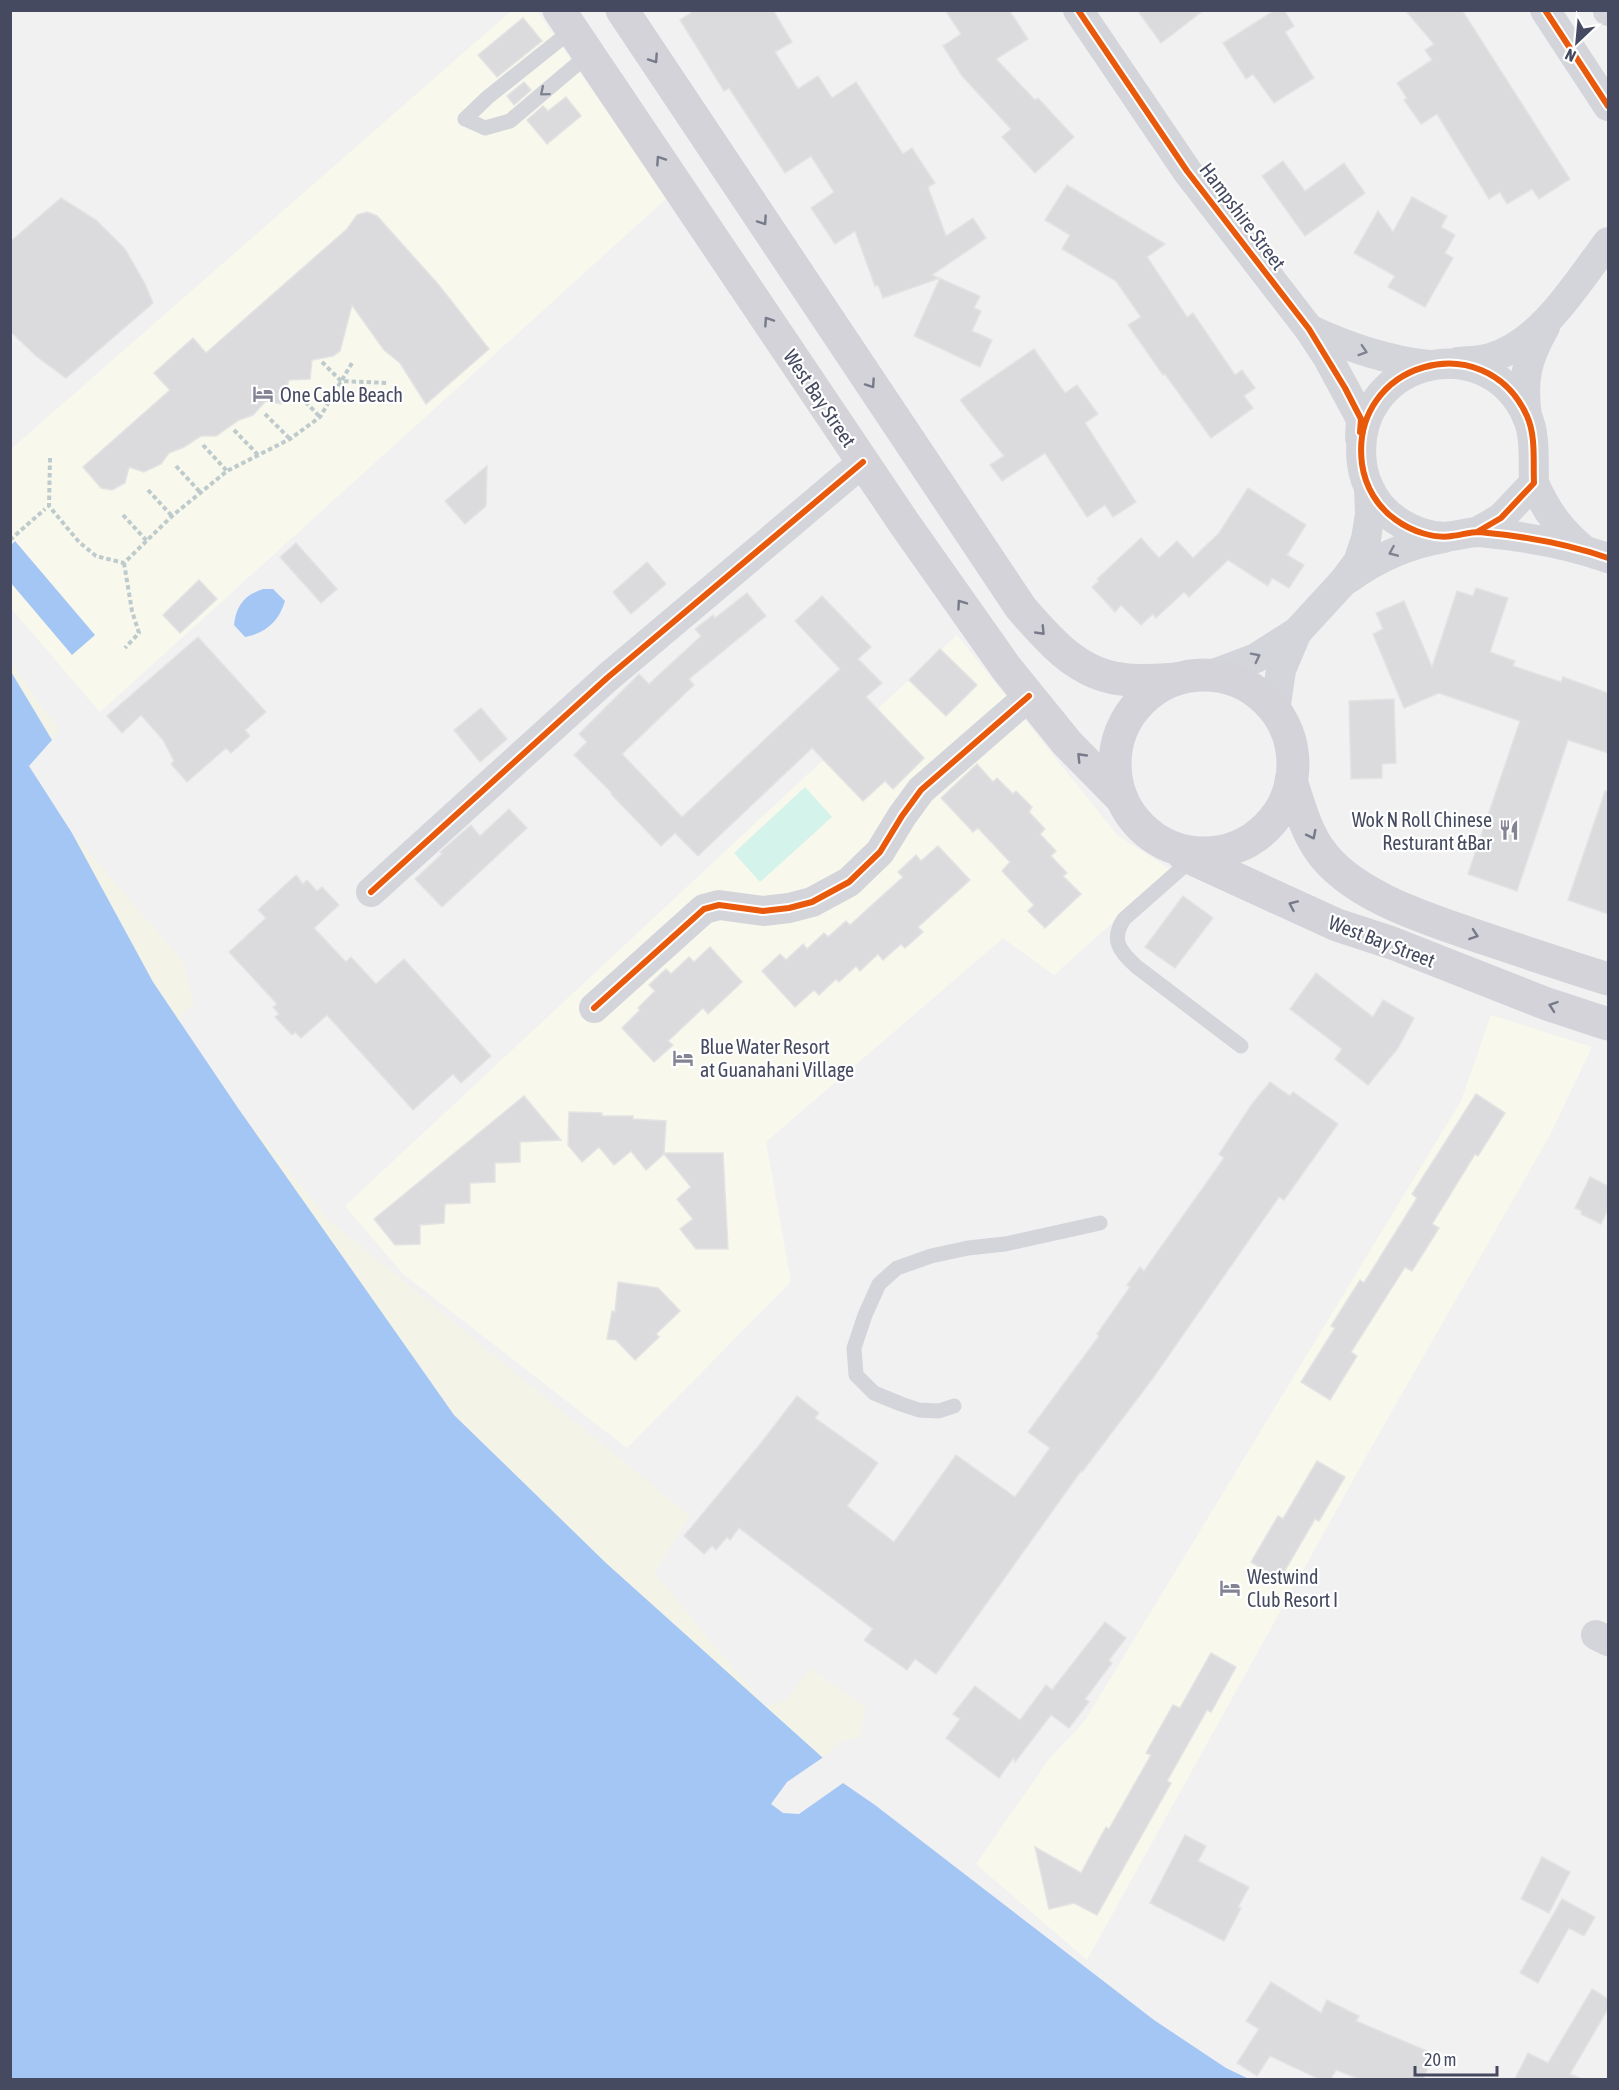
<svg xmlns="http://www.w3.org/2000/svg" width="1619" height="2090" font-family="'Asap Condensed',sans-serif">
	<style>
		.commercial { fill: #f8f8ed }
		.green { fill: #d4f3eb }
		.sand { fill: #f3f3e8 }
		.water { fill: #a4c6f4 }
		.pier { fill: #f2f1f1 }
		.building { fill: #dbdadd; stroke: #e3e3e4; stroke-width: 1.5 }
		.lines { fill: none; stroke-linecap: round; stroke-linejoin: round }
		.path { stroke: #becbcc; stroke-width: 4; stroke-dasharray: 4.5 3; stroke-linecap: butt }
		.lane { stroke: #d4d5da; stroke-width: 15 }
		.street { stroke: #d4d5da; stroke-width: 30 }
		.secondary { stroke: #d3d3d9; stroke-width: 33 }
		.cycleway-casing { stroke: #fff; stroke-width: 10 }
		.cycleway { stroke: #e8590c; stroke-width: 6 }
		.oneway { stroke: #777a8a }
		.oneway2 { stroke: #7f8291 }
		.labels { text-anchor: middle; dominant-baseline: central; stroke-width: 4.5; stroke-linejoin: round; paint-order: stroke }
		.street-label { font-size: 20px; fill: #464a60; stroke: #fff }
		.poi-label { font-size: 20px; fill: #464a60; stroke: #fff; text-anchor: start }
	</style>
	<rect width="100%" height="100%" fill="#f2f1f1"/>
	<!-- commercial -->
	<g class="commercial">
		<polygon points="511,11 537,11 667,198 100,712 11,608 10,450"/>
		<polygon points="957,635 1117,835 1171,870 1054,975 1003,938 766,1142 791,1282 627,1448 403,1274 345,1206"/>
		<polygon points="1491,1015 1592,1047 1549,1137 1368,1453 1087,1960 976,1864 1049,1759 1084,1722 1461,1101"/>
	</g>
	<!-- green -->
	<polygon class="green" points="805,787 832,817 760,882 734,853"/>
	<!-- sand -->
	<g class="sand">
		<polygon points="10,661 59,730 52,740 11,729"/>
		<polygon points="72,833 183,961 194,1003 183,1013 180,1022 238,1108 329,1220 690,1516 655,1573 765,1707 787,1700 810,1668 866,1708 860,1737 839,1742 823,1758 792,1778 503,1547 68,873"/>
	</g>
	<!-- water -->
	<g class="water">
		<polygon points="15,541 95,635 72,655 11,583 11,545"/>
		<path d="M 263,589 L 273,589 L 285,601 C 279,621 266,633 245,637 L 234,625 C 236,606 244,595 263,589 Z"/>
		<polygon points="10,670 52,740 29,766 72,833 153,982 238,1108 454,1415 606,1563 823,1758 843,1783 875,1805 1154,2020 1226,2068 1249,2079 11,2079"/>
	</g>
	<!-- pier -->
	<polygon class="pier" points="825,1756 846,1781 799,1814 783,1813 771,1804 787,1782"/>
	<!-- building -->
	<g class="building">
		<polygon points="695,10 773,10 792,42 775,52 798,89 818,76 832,98 856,82 903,154 912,148 935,183 928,187 946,236 973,218 986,238 932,275 980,296 974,308 981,311 972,331 992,340 980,367 914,336 940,278 883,298 878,285 875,286 855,231 835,244 811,208 834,192 811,156 785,173 729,88 724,91 680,20"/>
		<polygon points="945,10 1009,10 1028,39 996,59 1035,100 1038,98 1074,137 1035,173 1002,137 1011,129 962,76 943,46 961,34"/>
		<polygon points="1137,10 1204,10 1161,43"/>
		<polygon points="1275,10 1284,10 1294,26 1285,32 1314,78 1274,103 1253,74 1246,79 1223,43"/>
		<polygon points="1405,10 1462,10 1570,179 1539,199 1532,189 1507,204 1500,192 1489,199 1437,114 1421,124 1404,100 1407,98 1397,83 1432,60 1425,50 1434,44"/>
		<polygon points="523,18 542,41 497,77 478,55"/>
		<polygon points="524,82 531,90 514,105 507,96"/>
		<polygon points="566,97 581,116 547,144 527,120 543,106 548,111"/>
		<polygon points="1283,161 1305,191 1344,163 1365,193 1305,236 1262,176"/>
		<polygon points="1067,185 1165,244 1147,257 1187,317 1193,313 1235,375 1242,370 1255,388 1244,396 1253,408 1211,438 1165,374 1163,375 1128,325 1141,317 1116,281 1062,249 1070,235 1045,220"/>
		<polygon points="1412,197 1447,216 1441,227 1455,235 1445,253 1453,258 1425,307 1388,287 1395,276 1354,253 1378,211 1393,232"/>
		<polygon points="61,198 96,220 125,249 145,284 153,303 66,378 36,356 10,331 10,242"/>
		<polygon points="367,212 377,216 438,284 489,349 426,404 400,363 384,350 352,305 340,351 333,356 312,360 310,379 289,380 281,404 266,401 253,415 239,420 216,436 201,436 184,447 169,453 161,464 144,472 129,467 125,483 112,490 101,488 83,467 170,390 154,373 193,338 206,353 347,229 357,215"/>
		<polygon points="1034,349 1065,393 1077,385 1098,414 1085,423 1136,502 1113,517 1105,505 1087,517 1045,453 1002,481 990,465 1004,456 960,400"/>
		<polygon points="487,466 486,506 465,524 445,501"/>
		<polygon points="1248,488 1306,525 1287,555 1304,565 1289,588 1272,578 1268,586 1228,560 1189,597 1184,592 1156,618 1153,614 1141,625 1121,605 1115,612 1092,587 1099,581 1097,579 1141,538 1159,558 1177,541 1193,558 1219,533"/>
		<polygon points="296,543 337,589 321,603 280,557"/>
		<polygon points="647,562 666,584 631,614 613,592"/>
		<polygon points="199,580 217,599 180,633 163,615"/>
		<polygon points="1476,588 1508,598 1490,652 1515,661 1513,666 1561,682 1563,677 1608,693 1608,753 1568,740 1517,891 1468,874 1520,721 1439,693 1404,708 1373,634 1383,629 1376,613 1404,601 1432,667 1457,591 1473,596"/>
		<polygon points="747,593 766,616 689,679 694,685 622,754 682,817 840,669 795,621 822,596 871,647 858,659 882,683 866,697 924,758 893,789 885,781 863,801 812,748 698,856 675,833 661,846 611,794 612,793 574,755 587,742 579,734 639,674 649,684 701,636 695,629 713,615 715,618"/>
		<polygon points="198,637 266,712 245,730 250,736 231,753 226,748 187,782 171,764 174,761 163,740 141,715 122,733 107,716"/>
		<polygon points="940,649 977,685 946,716 909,680"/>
		<polygon points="1394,699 1396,763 1382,764 1382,778 1351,779 1349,701"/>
		<polygon points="481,708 507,739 480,762 454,730"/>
		<polygon points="977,764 993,782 997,778 1013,794 1016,791 1032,807 1029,812 1045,829 1040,834 1056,851 1051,856 1067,873 1063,876 1081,894 1045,928 1028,911 1034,905 1002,871 1010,862 978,828 973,832 941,798"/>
		<polygon points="1605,791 1608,791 1608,914 1568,900"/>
		<polygon points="509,809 527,828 442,907 415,879 442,854 440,852 471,825 480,836"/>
		<polygon points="938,846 970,880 918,927 923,932 905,948 901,944 883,960 878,954 860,971 856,966 839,982 836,979 819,995 814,990 795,1007 762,971 780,954 786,960 803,944 807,949 824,933 828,937 846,921 850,925 903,877 898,872 916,855 921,861"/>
		<polygon points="296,875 303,884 307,880 317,891 322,887 339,905 314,928 346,962 351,957 376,984 404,959 491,1056 461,1083 453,1074 413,1110 327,1015 301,1038 295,1032 292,1035 275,1017 279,1014 273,1007 277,1004 229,952 266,918 258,910"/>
		<polygon points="1183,896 1213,918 1175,968 1145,947"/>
		<polygon points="710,947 742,982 708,1014 703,1008 668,1041 673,1045 654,1062 622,1028 640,1010 638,1008 655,991 649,985 666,969 671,974 689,957 694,962"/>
		<polygon points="1316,973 1373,1017 1383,1000 1414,1018 1398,1048 1368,1085 1335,1059 1342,1049 1290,1009"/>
		<polygon points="1270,1082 1290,1096 1293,1092 1338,1124 1284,1200 1279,1197 1153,1378 1082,1472 1081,1471 936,1674 915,1659 907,1670 864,1640 873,1629 739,1528 730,1540 727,1537 716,1550 712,1546 704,1554 684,1536 761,1443 797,1396 819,1413 815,1418 878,1463 847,1506 894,1542 956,1455 1015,1497 1050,1448 1028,1432 1099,1336 1097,1334 1130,1287 1127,1285 1140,1267 1144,1271 1224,1158 1219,1154 1252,1104"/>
		<polygon points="1476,1094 1505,1113 1478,1156 1475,1154 1432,1224 1439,1228 1412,1271 1405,1267 1351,1352 1357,1356 1330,1400 1301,1382 1335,1328 1331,1326 1360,1280 1364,1283 1417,1198 1412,1194"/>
		<polygon points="524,1096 561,1140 520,1142 520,1162 495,1163 495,1182 470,1183 470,1203 445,1204 444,1223 420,1225 420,1244 395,1245 374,1219"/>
		<polygon points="569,1112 602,1113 602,1116 633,1116 633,1119 666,1121 664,1153 723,1153 728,1249 696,1249 680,1229 693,1219 677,1199 691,1187 664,1154 646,1170 631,1151 614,1165 599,1147 582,1162 568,1145"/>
		<polygon points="1590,1177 1608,1186 1608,1209 1601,1224 1581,1214 1582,1211 1575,1208"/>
		<polygon points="618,1282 658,1288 680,1311 656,1334 659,1337 635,1360 616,1340 607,1339 612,1311 615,1312"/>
		<polygon points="1317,1461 1345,1477 1319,1521 1315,1519 1280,1579 1251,1562 1278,1516 1283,1519"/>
		<polygon points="1105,1622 1126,1638 1109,1660 1112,1663 1085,1699 1089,1702 1069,1728 1051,1715 1015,1762 1014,1757 999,1778 946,1738 960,1719 953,1714 975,1686 1020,1720 1046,1685 1052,1690"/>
		<polygon points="1211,1653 1236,1667 1211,1712 1207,1710 1167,1781 1171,1783 1097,1915 1074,1903 1049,1909 1035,1847 1081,1873 1106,1827 1109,1829 1151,1755 1146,1753 1173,1705 1180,1708"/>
		<polygon points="1185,1835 1206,1846 1198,1861 1249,1887 1238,1907 1241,1908 1224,1941 1150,1903"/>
		<polygon points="1542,1857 1570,1872 1549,1913 1521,1899"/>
		<polygon points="1562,1899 1595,1917 1584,1936 1569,1928 1538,1983 1520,1973"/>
		<polygon points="1271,1982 1321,2013 1327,2000 1359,2016 1356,2021 1434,2054 1423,2079 1359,2079 1336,2070 1331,2079 1319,2079 1270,2056 1257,2076 1237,2063 1259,2029 1246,2021"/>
		<polygon points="1592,1989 1608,1999 1608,2009 1570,2074 1582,2079 1515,2079 1528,2053 1548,2063"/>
	</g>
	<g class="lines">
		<!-- path -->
		<g class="path">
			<polyline points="322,362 341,381 388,383"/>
			<polyline points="295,391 320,417"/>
			<polyline points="265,414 290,439"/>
			<polyline points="234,430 259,456"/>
			<polyline points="203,445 227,471"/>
			<polyline points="50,458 49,506 79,542 96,556 124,563 172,516 227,471 290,439 320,417 352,363"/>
			<polyline points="176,466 200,492"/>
			<polyline points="148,490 172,516"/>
			<polyline points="123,515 147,541"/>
			<polyline points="10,540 45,509"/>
			<polyline points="124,563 132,611 139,633 125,648"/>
		</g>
		<!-- lane -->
		<g class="lane">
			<polyline points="572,30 488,97 465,119 485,128 510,121 589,54"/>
			<path d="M 1192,859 L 1124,919 C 1110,940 1120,952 1137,967 L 1241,1046"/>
			<polyline points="954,1406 939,1411 919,1410 901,1404 874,1393 856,1375 854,1348 865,1315 879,1284 897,1268 931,1256 968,1248 1005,1244 1100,1223"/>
		</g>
		<!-- street -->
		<g class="street">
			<polyline points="1078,10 1187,171 1309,329 1328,358 1361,419 1360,438"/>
			<polyline points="1545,10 1608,106"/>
			<polyline points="1608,10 1608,11"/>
			<path d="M 1309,329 C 1347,347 1386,360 1428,365"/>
			<path d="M 1458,362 C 1468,361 1480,361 1490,358 C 1542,343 1577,283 1608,242"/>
			<path d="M 1527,417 C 1522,380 1526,360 1545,327"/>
			<path d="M 1534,483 C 1546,511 1561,531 1584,550"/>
			<path d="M 1477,532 L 1501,518 L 1534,483 C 1533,461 1536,436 1527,416 C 1485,324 1349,362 1362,464 C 1365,486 1377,507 1396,520 C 1411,531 1434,539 1452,536 C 1461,535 1470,532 1479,532 C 1522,536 1568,544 1608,558"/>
			<path d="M 1348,579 C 1378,557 1408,544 1444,538"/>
			<polyline points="1211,675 1256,658 1297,632 1343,582 1358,562 1366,539 1370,514 1369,489"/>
			<polyline points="1275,711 1281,670 1297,632"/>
			<polyline points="371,892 607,678 863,462"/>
			<polyline points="594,1008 704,909 719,905 763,911 789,908 812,902 849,882 880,852 902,816 921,790 1029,696"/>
			<polyline points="1596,1635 1608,1641"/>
		</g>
		<!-- secondary -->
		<g class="secondary">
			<polyline points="559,10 904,523 1007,669 1067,743 1122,799"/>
			<path d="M 622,10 L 1021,608 C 1048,639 1077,674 1121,679 C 1139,682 1159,680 1177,679"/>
			<circle cx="1204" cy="764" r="89"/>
			<path d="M 1291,781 C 1299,804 1305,829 1319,849 C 1351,897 1434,921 1486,939 C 1527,953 1567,966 1608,979"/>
			<polyline points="1184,855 1337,925 1392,943 1547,1004 1608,1024"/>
		</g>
		<!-- cycleway casing -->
		<g class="cycleway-casing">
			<g id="cycleway">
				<polyline points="1078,10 1187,171 1309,329 1345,388 1361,419 1360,432"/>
				<polyline points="1545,10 1608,106"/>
				<path d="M 1477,532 L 1501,518 L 1534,483 C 1533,461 1536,436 1527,416 C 1485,324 1349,362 1362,464 C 1365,486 1377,507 1396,520 C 1411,531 1434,539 1452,536 C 1461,535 1470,532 1479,532 C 1522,536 1568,544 1608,558"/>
				<polyline points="371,892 607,678 863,462"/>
				<polyline points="594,1008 704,909 719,905 763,911 789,908 812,902 849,882 880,852 902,816 921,790 1029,696"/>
			</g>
		</g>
		<!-- cycleway -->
		<use href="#cycleway" class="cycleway"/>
	</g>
	<!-- one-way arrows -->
	<defs><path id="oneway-chevron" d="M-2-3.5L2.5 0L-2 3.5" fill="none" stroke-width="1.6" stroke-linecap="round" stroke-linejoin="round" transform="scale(1.5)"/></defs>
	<g class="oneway">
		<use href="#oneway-chevron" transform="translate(654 59) rotate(56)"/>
		<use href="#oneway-chevron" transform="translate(660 160) rotate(-124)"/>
		<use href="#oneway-chevron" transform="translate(763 221) rotate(56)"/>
		<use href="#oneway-chevron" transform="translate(768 321) rotate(-124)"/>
		<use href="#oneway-chevron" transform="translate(871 384) rotate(56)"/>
		<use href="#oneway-chevron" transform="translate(961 604) rotate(-125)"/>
		<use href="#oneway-chevron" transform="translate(1041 631) rotate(46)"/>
		<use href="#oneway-chevron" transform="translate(1081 757) rotate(-134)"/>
		<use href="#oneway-chevron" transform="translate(1312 835) rotate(63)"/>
		<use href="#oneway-chevron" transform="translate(1293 905) rotate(-156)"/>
		<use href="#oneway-chevron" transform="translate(1474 935) rotate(19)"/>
		<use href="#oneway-chevron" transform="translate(1553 1006) rotate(-161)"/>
	</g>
	<g class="oneway2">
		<use href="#oneway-chevron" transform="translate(544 92) rotate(140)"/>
		<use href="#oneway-chevron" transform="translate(1363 351) rotate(18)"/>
		<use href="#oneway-chevron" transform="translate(1393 552) rotate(157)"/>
		<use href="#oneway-chevron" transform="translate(1256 657) rotate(-27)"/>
	</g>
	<!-- icons -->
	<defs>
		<g id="hotel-bare" transform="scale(1.62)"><path d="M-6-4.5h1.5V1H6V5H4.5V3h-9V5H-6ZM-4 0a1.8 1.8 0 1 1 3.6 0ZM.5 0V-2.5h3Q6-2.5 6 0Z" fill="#828493" stroke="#fff" stroke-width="2.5" paint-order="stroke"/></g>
		<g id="restaurant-bare" transform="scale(1.62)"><path d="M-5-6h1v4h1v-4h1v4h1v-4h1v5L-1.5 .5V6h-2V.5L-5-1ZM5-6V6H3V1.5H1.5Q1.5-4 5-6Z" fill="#828493" stroke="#fff" stroke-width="2.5" paint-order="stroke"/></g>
	</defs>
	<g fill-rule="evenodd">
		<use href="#hotel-bare" x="263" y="394"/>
		<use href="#restaurant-bare" x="1509" y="830"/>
		<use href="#hotel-bare" x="683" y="1058"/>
		<use href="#hotel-bare" x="1230" y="1588"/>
	</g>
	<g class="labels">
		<!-- street labels -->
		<g class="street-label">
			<text transform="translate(1243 216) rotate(53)">Hampshire Street</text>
			<text transform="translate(820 398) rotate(56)">West Bay Street</text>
			<text transform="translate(1382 941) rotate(21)">West Bay Street</text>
		</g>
		<!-- poi labels -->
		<g class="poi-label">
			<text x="280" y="394">One Cable Beach</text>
			<text x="1492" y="819" text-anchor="end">Wok N Roll Chinese<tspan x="1492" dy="23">Resturant &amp;Bar</tspan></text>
			<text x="700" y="1046">Blue Water Resort<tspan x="700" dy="23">at Guanahani Village</tspan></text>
			<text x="1247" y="1576">Westwind<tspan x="1247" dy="23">Club Resort I</tspan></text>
		</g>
	</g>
	<!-- border -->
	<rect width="1619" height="2090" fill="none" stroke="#464a60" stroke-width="24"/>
	<!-- north arrow -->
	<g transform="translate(1577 42) rotate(206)" stroke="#ffffff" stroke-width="4.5" paint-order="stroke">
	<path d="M0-4.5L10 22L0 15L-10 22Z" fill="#464a60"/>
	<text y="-9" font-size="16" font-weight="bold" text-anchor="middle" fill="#464a60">N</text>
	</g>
	<!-- scale -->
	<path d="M1415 2066v9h82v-9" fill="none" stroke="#464a60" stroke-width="3"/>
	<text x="1424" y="2066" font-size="18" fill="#464a60" stroke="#ffffff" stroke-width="4.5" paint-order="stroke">20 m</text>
</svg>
